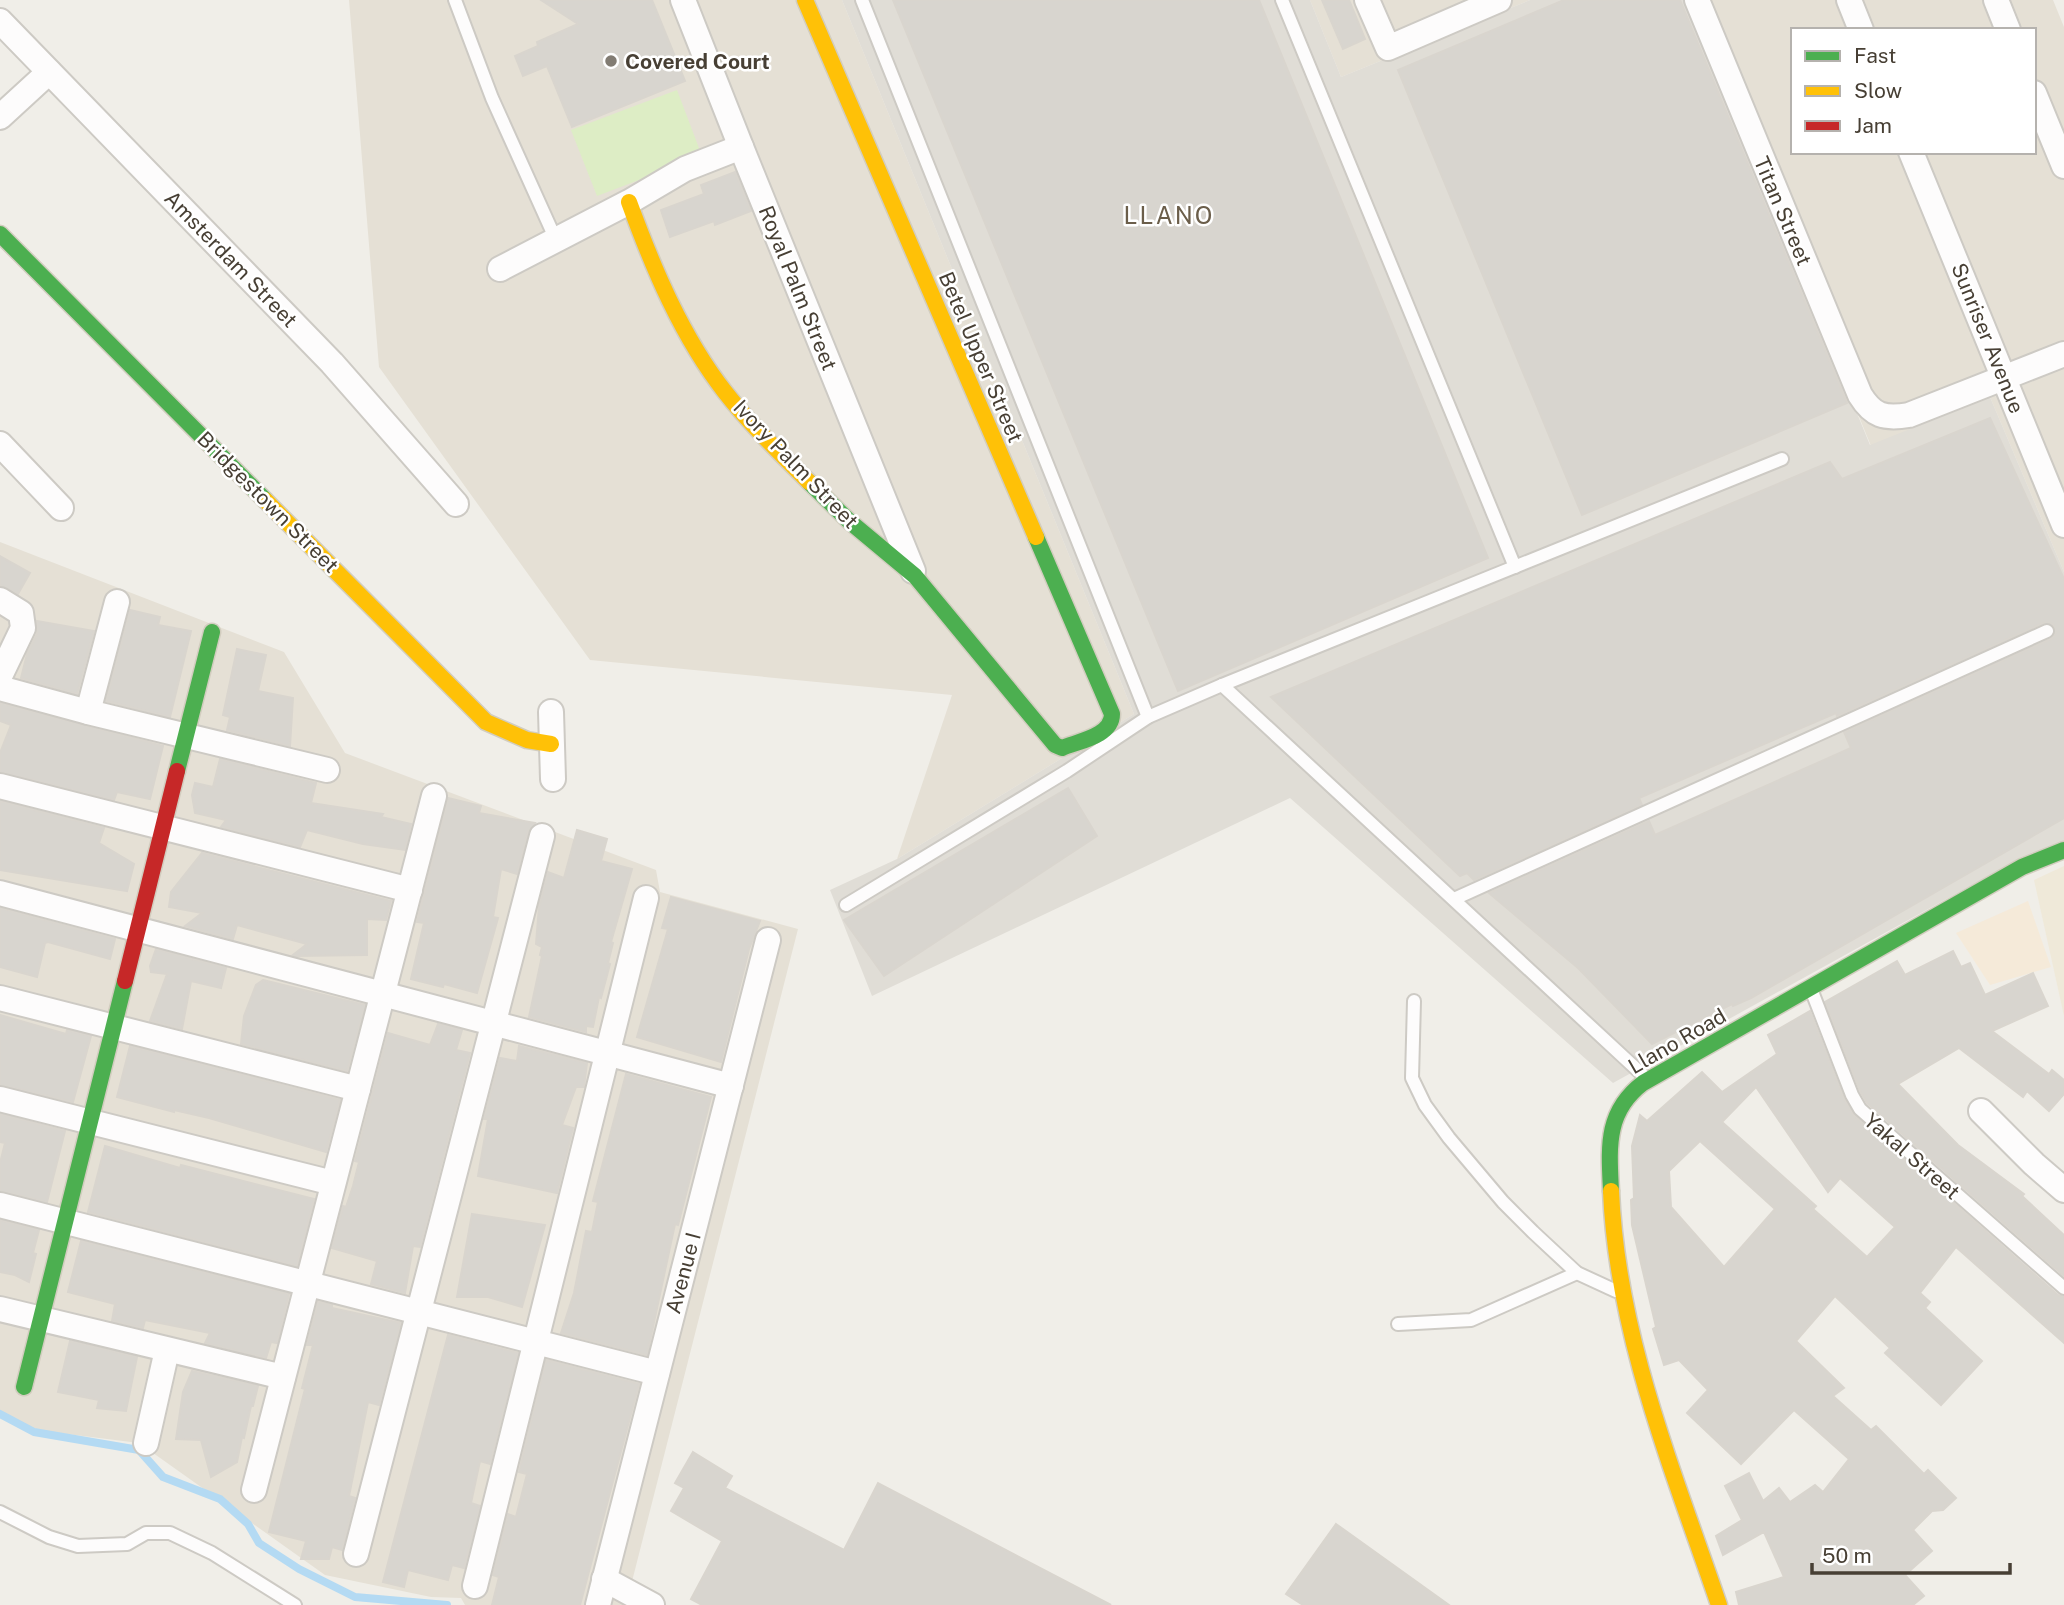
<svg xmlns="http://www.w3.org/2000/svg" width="2064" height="1605" font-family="'Public Sans',sans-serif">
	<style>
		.residential { fill: #e5e0d5; fill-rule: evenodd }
		.commercial { fill: #f5ead9 }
		.industrial { fill: #e0ddd6 }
		.education { fill: #efe9d9 }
		.green { fill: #ddedc5 }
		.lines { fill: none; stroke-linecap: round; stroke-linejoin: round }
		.stream { stroke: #b4daf3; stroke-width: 8 }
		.building { fill: #d8d5cf; stroke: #d9d5ce; stroke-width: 2; fill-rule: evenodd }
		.lane-casing { stroke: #cdcac4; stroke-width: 16 }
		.street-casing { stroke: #cdcac4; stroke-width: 28 }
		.fast-casing { stroke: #d2cdbf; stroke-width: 19 }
		.slow-casing { stroke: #d2cdbf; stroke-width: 19 }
		.jam-casing { stroke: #d2cdbf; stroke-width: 19 }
		.lane { stroke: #fdfcfc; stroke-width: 12 }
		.street { stroke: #fdfcfc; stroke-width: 24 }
		.fast { stroke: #4caf50; stroke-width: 16 }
		.slow { stroke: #ffc107; stroke-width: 16 }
		.jam { stroke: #c62828; stroke-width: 16 }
		.poi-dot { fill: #827c73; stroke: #fff; stroke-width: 2.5 }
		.labels { text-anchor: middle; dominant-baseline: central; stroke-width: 5; stroke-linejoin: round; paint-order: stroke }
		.poi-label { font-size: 21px; font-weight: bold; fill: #473f34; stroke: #fff; text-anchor: start }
		.street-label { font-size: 21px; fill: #473f34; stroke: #fff }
		.quarter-label { font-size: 24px; letter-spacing: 2px; fill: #6b5e4a; stroke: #fff }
	</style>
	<rect width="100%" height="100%" fill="#f0eee8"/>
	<!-- residential -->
	<g class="residential">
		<polygon points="349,0 842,0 1134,714 897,859 952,695 590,660 379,367"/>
		<polygon points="1310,0 1530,0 1341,77"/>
		<path d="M 1688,0 L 2053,0 L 2064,27 L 2064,572 L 1990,397 L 1871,446 ZM 1793,30 L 2034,30 L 2034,152 L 1793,152 Z"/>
		<polygon points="0,542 284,652 345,753 656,870 660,892 798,929 626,1605 465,1605 461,1598 431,1597 325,1575 139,1443 35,1430 0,1414"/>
	</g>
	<!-- commercial -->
	<polygon class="commercial" points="2028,901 2051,967 1990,985 1956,933"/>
	<!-- industrial -->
	<polygon class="industrial" points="842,0 1310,0 1341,77 1530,0 1688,0 1870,445 1990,397 2064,572 2064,841 2017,860 1613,1083 1290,798 872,996 830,890 897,859 1134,714"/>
	<!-- education -->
	<polygon class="education" points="2064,866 2064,1016 2034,880"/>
	<!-- green -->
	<polygon class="green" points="677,90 702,156 597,196 571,130"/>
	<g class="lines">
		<!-- stream -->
		<polyline class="stream" points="0,1414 34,1432 139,1450 163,1477 220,1499 248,1524 259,1543 299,1569 355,1597 447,1605"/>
	</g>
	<!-- building -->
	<g class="building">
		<polygon points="541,0 652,0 685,81 572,127 547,66 523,76 515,56 538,46 537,42 578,24"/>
		<polygon points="893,0 1259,0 1488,558 1178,691"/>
		<polygon points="1322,0 1349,0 1365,39 1343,49"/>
		<polygon points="1564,0 1680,0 1847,403 1582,515 1398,70"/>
		<polygon points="735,172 751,211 715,225 714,221 670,237 661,210 704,194 701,185"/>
		<polygon points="1990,418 2064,579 2064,818 1751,998 1733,1006 1732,1004 1652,1044 1578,968 1489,893 1649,821 1655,835 1851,748 1844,732 2051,639 2056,633 2053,624 2043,623 1837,716 1836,713 1639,798 1642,805 1474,880 1467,873 1460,876 1271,697 1830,462 1842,479"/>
		<polygon points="0,556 30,573 18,594 0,585"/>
		<polygon points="130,610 160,617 158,625 191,631 170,717 106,701"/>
		<polygon points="37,621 94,631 77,694 21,678 27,654 37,634"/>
		<polygon points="237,649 266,655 258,691 293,698 290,746 227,730 230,717 223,715"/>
		<polygon points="0,703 163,746 150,799 117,792 114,800 0,772 0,753 11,725 0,721"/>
		<polygon points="220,759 316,783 311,803 383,814 381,817 411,824 405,850 363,844 307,830 300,847 221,827 226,820 195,813 192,795 195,783 213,787"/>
		<polygon points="1068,788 1097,836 884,976 844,920"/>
		<polygon points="448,798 481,806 479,813 535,823 528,832 517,874 501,869 493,917 498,918 477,993 444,984 443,987 411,979 424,923 417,922"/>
		<polygon points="0,801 104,828 99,843 134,864 127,891 0,870"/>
		<polygon points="577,830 607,839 601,861 632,869 611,942 613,943 608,963 610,964 601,998 599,997 593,1027 586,1026 586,1032 529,1017 542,956 540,955 542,947 536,944 539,906 548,872 564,878"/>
		<polygon points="202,853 391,901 386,920 367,919 367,955 296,956 293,955 307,944 237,925 233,939 185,926 202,913 169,907 171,892"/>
		<polygon points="671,897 760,921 749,949 721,1062 637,1037 668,929 662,928"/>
		<polygon points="0,908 115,939 110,959 48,942 45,943 37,977 0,967"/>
		<polygon points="156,949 226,968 221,988 191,981 182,1029 150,1021 167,974 151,972 150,966"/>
		<polygon points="1953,951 1961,967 1970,963 1985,995 2033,973 2048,1006 1992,1031 2049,1074 2052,1070 2064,1080 2064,1094 2049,1111 2027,1091 2023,1097 1959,1048 1898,1084 1958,1145 2024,1194 2022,1196 2064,1235 2064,1276 1867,1103 1860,1091 1825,1002 1897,961 1905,975"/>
		<polygon points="263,980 365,1005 347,1071 241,1044 244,1016 256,985"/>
		<path d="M 1810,1011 L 1844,1098 L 1854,1115 L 2058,1295 L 2064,1297 L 2064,1343 L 1956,1247 L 1920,1293 L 1930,1302 L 1925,1308 L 1982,1361 L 1941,1405 L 1885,1353 L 1890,1348 L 1835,1296 L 1796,1341 L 1844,1388 L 1833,1396 L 1871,1430 L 1876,1426 L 1924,1474 L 1928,1470 L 1956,1498 L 1943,1510 L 1932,1511 L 1913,1530 L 1932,1551 L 1905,1575 L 1924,1596 L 1913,1605 L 1739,1605 L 1736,1592 L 1784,1577 L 1764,1532 L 1723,1555 L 1716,1536 L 1742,1520 L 1725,1486 L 1749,1473 L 1763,1501 L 1779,1488 L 1790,1502 L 1815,1485 L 1823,1492 L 1849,1459 L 1794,1410 L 1741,1464 L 1687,1413 L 1708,1390 L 1679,1360 L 1664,1365 L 1653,1329 L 1656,1327 L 1632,1225 L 1631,1200 L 1634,1198 L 1632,1146 L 1640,1115 L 1647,1121 L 1702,1072 L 1722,1092 L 1777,1054 L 1768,1035 ZM 1756,1087 L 1828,1192 L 1840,1178 L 1895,1227 L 1867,1257 L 1813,1209 L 1816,1206 L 1722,1122 ZM 1700,1141 L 1775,1209 L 1724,1267 L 1671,1207 L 1669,1171 Z"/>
		<polygon points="0,1015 66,1034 67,1030 91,1036 73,1102 0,1085"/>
		<polygon points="438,1024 462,1030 456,1050 470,1053 420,1247 413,1246 405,1293 371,1284 377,1261 332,1248 343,1206 346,1207 353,1186 359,1162 355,1161 388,1033 430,1045"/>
		<polygon points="130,1046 340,1100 326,1152 209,1118 174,1110 174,1112 117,1097"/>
		<polygon points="519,1046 587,1063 584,1087 576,1087 562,1125 573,1128 557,1193 478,1176 488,1119 484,1119 500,1058 517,1061"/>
		<polygon points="626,1074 711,1097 678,1225 675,1224 647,1355 561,1333 574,1293 586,1231 592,1232 598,1202 593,1201"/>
		<polygon points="0,1114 65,1131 47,1202 0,1191 0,1163 5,1143 0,1142"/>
		<polygon points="105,1146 180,1168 181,1165 314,1199 297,1266 88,1212"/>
		<polygon points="472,1214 545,1225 522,1307 488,1297 457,1297"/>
		<polygon points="0,1220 39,1230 33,1253 36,1254 29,1282 15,1275 0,1272"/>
		<polygon points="81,1241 289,1294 277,1343 271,1342 266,1358 205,1343 210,1333 145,1320 143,1328 112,1321 115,1304 68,1292"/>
		<polygon points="318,1302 332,1305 332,1308 401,1323 379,1405 368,1402 349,1496 355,1498 342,1550 332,1547 329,1559 301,1559 306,1541 269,1532 305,1389 302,1388 313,1345 307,1345"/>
		<polygon points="448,1335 518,1353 490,1464 480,1461 471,1503 480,1506 464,1568 452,1565 448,1580 408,1570 404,1587 383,1582"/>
		<polygon points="70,1341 137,1357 126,1411 97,1408 99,1400 58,1392"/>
		<polygon points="546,1360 639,1384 580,1605 492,1605 499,1577 493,1575 508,1514 516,1517 527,1474 519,1472"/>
		<polygon points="192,1371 258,1386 253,1406 251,1406 244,1438 242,1437 237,1462 211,1477 201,1440 176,1439 183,1392"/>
		<polygon points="693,1452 732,1476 725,1488 844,1550 878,1483 1111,1605 702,1605 691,1599 722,1541 671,1511 684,1488 675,1483"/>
		<polygon points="1336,1524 1449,1605 1303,1605 1286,1594"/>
	</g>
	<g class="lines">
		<!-- lane casing -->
		<g class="lane-casing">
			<g id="lane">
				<polyline points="455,0 492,98 556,240"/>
				<polyline points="862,0 1148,717"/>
				<polyline points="1282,0 1515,567"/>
				<polyline points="1222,685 1645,1077"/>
				<polyline points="1454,899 2047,631"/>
				<polyline points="846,905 1067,771 1148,717 1222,685 1782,459"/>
				<polyline points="1811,989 1852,1095 1860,1109 2064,1288"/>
				<polyline points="1414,1001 1412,1078 1425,1105 1449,1138 1503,1202 1533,1232 1577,1273 1616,1291"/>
				<polyline points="1398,1324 1471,1320 1577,1273"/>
				<polyline points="0,1512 49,1537 78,1546 127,1544 146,1533 170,1533 212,1553 295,1605"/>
			</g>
		</g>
		<!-- street casing -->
		<g class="street-casing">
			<g id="street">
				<polyline points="683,0 741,147 913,571"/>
				<polyline points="1367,0 1388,48 1499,0"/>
				<path d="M 1697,0 L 1860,395 C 1873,416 1884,419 1909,415 L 2064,354"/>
				<polyline points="1849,0 1861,30"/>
				<polyline points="1996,0 2008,30"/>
				<polyline points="0,21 332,363 456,504"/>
				<polyline points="2034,93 2064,166"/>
				<polyline points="0,117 49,72"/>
				<polyline points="1911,152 2064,525"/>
				<polyline points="500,269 629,202 685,169 741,147"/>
				<polyline points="0,444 61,508"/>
				<polyline points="0,600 21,613 23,628 0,676"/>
				<polyline points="0,688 88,712 327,770"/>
				<polyline points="88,712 117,602"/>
				<polyline points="551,712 553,779"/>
				<polyline points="0,786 410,890"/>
				<polyline points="0,893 731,1086"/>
				<polyline points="0,998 358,1089"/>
				<polyline points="0,1099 333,1183"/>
				<polyline points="1981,1111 2034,1164 2064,1190"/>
				<polyline points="0,1205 657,1373"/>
				<polyline points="0,1309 283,1377"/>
				<polyline points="146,1443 167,1350"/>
				<polyline points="254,1490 434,796"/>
				<polyline points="356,1554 542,836"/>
				<polyline points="604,1579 652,1605"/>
				<polyline points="475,1586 646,898"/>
				<polyline points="598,1605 768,940"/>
			</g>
		</g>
		<!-- fast casing -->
		<g class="fast-casing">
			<g id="fast">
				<polyline points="0,234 265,500"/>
				<path d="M 809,482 L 849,521 L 915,576 L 1055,745 L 1062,748 C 1079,741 1112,736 1112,714 L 1036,537"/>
				<polyline points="177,771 212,632"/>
				<path d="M 1611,1191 C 1609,1148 1605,1112 1643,1083 L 2022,867 L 2064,850"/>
				<polyline points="24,1387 125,981"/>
			</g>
		</g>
		<!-- slow casing -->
		<g class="slow-casing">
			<g id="slow">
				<polyline points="805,0 1036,537"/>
				<path d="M 629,202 C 653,268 682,337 725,392 C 750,424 780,453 809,482"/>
				<polyline points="265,500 486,722 527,740 551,744"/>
				<path d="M 1611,1191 C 1617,1335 1673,1470 1719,1605"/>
			</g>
		</g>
		<!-- jam casing -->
		<g class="jam-casing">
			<polyline id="jam" points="125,981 177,771"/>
		</g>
		<!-- lane -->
		<use href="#lane" class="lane"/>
		<!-- street -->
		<use href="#street" class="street"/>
		<!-- fast -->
		<use href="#fast" class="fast"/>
		<!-- slow -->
		<use href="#slow" class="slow"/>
		<!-- jam -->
		<use href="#jam" class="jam"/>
	</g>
	<!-- markers -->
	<circle class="poi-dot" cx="611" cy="61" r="7"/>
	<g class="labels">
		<!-- poi labels -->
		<g class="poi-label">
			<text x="625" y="61">Covered Court</text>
		</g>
		<!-- street labels -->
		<g class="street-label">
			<text transform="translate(1783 211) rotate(67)">Titan Street</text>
			<text transform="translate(231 259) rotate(46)">Amsterdam Street</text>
			<text transform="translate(798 288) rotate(68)">Royal Palm Street</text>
			<text transform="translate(1988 338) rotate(68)">Sunriser Avenue</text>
			<text transform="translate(981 357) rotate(67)">Betel Upper Street</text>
			<text transform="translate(796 464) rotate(46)">Ivory Palm Street</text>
			<text transform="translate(268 502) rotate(45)">Bridgestown Street</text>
			<text transform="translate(1677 1041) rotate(-30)">Llano Road</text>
			<text transform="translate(1912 1156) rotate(41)">Yakal Street</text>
			<text transform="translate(683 1273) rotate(-75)">Avenue I</text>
		</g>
		<!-- quarter labels -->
		<g class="quarter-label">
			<text x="1169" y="215">LLANO</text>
		</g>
	</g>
	<!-- legend -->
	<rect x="1791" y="28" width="245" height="126" fill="#ffffff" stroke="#b5b2ae" stroke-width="2"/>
	<rect x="1805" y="51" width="35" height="10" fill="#4caf50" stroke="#b5b2ae" stroke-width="2"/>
	<text x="1854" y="63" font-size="21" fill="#473f34">Fast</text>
	<rect x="1805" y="86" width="35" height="10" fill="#ffc107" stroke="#b5b2ae" stroke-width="2"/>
	<text x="1854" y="98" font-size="21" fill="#473f34">Slow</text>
	<rect x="1805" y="121" width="35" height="10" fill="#c62828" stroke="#b5b2ae" stroke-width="2"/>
	<text x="1854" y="133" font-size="21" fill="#473f34">Jam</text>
	<!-- scale -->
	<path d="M1812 1563v10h198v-10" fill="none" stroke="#473f34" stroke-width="3.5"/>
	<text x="1822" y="1563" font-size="21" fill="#473f34" stroke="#ffffff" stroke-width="5" paint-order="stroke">50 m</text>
</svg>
